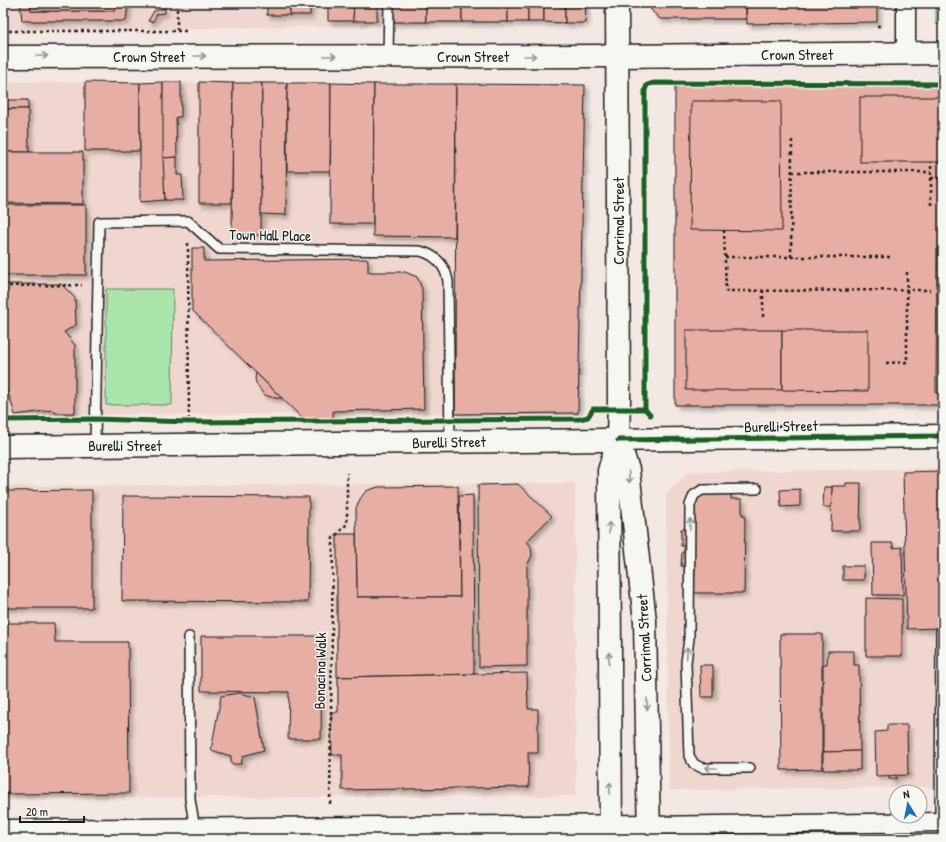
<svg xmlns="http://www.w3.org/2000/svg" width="946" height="842" font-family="'Patrick Hand',sans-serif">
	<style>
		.built { fill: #efd7cf }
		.green { fill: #aae5ab; stroke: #638064 }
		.building { fill: #e7aea3; stroke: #1c1c1c; filter: url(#shadow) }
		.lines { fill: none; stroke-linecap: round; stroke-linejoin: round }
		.lane-casing { stroke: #1c1c1c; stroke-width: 12 }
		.street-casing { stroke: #1c1c1c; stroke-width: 21 }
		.secondary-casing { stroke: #1c1c1c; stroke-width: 25 }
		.primary-casing { stroke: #1c1c1c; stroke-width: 25 }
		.path { stroke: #1c1c1c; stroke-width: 2.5; stroke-dasharray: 3 3; stroke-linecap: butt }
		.lane { stroke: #f6f6f2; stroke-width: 9 }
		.street { stroke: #f6f6f2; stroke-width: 18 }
		.secondary { stroke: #f6f6f2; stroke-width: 22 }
		.primary { stroke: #f6f6f2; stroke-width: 22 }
		.cycleway-casing { stroke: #f6f6f2; stroke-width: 8 }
		.cycleway { stroke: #1b5e20; stroke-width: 5 }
		.oneway { stroke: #949492 }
		.labels { text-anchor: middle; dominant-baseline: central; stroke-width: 3; stroke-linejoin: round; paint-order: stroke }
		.street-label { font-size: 15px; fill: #1c1c1c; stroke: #f6f6f2 }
	</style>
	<defs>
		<filter id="shadow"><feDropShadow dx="3.5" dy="3.5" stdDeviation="2" flood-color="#0004"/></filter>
	</defs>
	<rect width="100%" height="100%" fill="#f3e8e2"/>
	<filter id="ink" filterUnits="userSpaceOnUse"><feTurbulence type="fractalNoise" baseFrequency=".025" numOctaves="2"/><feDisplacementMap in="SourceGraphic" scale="8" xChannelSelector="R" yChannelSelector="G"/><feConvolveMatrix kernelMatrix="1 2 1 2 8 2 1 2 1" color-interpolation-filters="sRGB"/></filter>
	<g filter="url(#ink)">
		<!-- built -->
		<g class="built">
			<polygon points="3,3 582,3 582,22 3,31"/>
			<polygon points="3,82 585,85 578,413 3,415"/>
			<polygon points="943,468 943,787 669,790 666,494 688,472"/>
			<polygon points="575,483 576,796 3,798 3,486"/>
		</g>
		<!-- green -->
		<g class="green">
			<rect x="936" y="3" width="7" height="21"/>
			<polygon points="106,289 173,289 172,405 106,405"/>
		</g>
		<!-- building -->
		<g class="building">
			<polygon points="20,3 30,3 31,11 115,11 118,3 128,3 126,21 22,21"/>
			<polygon points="30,3 118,3 115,11 31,11"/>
			<rect x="267" y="3" width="23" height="12"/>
			<rect x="290" y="3" width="20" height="12"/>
			<polygon points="328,3 354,3 353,21 328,21"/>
			<polygon points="354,3 377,3 377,21 353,21"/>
			<rect x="390" y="3" width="36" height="19"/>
			<rect x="426" y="3" width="36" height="19"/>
			<rect x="462" y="3" width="46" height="19"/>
			<rect x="508" y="3" width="20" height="19"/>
			<rect x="528" y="3" width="16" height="19"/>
			<polygon points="544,3 565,3 565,23 544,22"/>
			<polygon points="565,3 586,3 585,23 565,23"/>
			<polygon points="651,3 746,3 746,19 660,19 651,10"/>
			<polygon points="746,3 877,3 877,22 747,24"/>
			<polygon points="165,8 165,13 157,14 153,22 148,21 154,11"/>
			<polygon points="85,82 140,83 140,151 85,151"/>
			<polygon points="163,82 165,200 140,202 140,83"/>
			<polygon points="163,82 181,82 181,117 176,117 177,157 163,158"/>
			<polygon points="199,82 233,83 232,203 199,203"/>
			<polygon points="233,83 262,83 261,235 232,235"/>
			<polygon points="262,83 287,83 286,215 261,214"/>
			<polygon points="287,83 331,83 330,171 287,171"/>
			<polygon points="331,83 374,84 373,224 330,224"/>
			<polygon points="374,84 456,84 455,237 373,236"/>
			<polygon points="456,84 585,85 578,413 455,414"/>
			<polygon points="943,84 943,405 675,405 675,85"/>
			<rect x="860" y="97" width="83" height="65"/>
			<rect x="3" y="100" width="25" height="9"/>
			<polygon points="691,101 781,101 782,231 690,230"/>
			<polygon points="3,109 28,109 29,152 3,152"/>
			<polygon points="3,152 83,152 83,204 3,203"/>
			<polygon points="177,157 177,175 182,175 183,200 165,200 163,158"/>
			<rect x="3" y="205" width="83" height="70"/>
			<polygon points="192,248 204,248 204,261 368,259 368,272 405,272 417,277 422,289 424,409 333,411 333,419 303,419 192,310"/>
			<polygon points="937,249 943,249 943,393 936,393"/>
			<polygon points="3,284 61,284 75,298 76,325 64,332 75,345 75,413 55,413 52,410 15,415 10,398 3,384"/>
			<rect x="686" y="330" width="96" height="60"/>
			<polygon points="782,330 868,330 868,391 782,390"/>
			<polygon points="256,373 267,384 282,398 275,398 264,395 257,385 255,379"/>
			<polygon points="943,471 943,628 907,629 903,472"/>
			<polygon points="846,483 861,483 860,531 831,531 832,486 846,486"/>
			<polygon points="518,484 552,516 527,541 531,547 532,555 527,566 527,666 479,667 478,485"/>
			<polygon points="458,486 460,597 357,597 356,508 360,499 366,491 378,487"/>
			<polygon points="824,487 832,487 831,507 823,507"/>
			<polygon points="800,489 800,506 781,507 780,490"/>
			<polygon points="92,490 92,608 3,608 3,491"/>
			<polygon points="692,493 731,493 731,499 742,499 742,515 745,515 744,593 694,593 695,566 681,566 682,552 692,552 692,546 681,546 681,529 692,529"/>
			<polygon points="473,495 474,674 337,677 337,534 356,534 357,597 460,597 459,496"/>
			<polygon points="123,496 309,497 308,602 122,601"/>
			<polygon points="872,543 893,543 893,548 902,547 903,595 873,595"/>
			<rect x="843" y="566" width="21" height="14"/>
			<polygon points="866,598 902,599 902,656 866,656"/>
			<polygon points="3,623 54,623 55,642 128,642 129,793 3,794"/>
			<polygon points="780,634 822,634 822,769 781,770"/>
			<polygon points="201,636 322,636 321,739 288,739 289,692 201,691"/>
			<polygon points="828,651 854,651 854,665 859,665 860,751 823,752 823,664 827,664"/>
			<polygon points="700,665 713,665 713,697 701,697"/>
			<polygon points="527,673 528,709 538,709 538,753 528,753 529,787 342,790 342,755 332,755 331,712 338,712 338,677"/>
			<polygon points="239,693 255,697 264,750 243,756 241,764 231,764 231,756 211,750 221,696"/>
			<polygon points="887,725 907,725 908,775 876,776 875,732 887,731"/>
			<polygon points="860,751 860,770 823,770 823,752"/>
			<polygon points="896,775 896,779 889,779 889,776"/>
		</g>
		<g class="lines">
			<!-- lane casing -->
			<g class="lane-casing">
				<g id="lane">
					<polyline points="388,56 389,3"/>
					<path d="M 95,445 L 99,222 L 188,221 L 219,249 L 420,251 C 436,255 445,265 448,281 L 450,442"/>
					<polyline points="189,637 190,799 195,829"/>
					<polyline points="750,768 702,768 694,764 689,756 686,663 689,638 690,505 694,495 702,490 757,489"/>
					<polyline points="940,822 941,631"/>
					<polyline points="890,839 891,823"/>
				</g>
			</g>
			<!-- street casing -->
			<g class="street-casing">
				<g id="street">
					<polyline points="906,53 906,3"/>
					<polyline points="649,826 943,822"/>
				</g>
			</g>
			<!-- secondary casing -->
			<g class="secondary-casing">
				<g id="secondary">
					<polyline points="3,57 617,56 943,53"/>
					<polyline points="3,447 943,436"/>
					<polyline points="3,831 649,826"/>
				</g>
			</g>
			<!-- primary casing -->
			<g class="primary-casing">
				<g id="primary">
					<polyline points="618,440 628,470 645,621 649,839"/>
					<polyline points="611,839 609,471 618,440 619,399 617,3"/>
				</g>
			</g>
			<!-- path -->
			<g class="path">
				<polyline points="877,26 883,26"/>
				<polyline points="177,30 177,3"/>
				<polyline points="3,31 190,31"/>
				<polyline points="792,172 931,172"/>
				<polyline points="931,178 943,178"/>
				<polyline points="931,205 931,162"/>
				<polyline points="724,230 726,291 930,290"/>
				<polyline points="188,243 189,422"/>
				<polyline points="725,257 890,257"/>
				<polyline points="791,257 792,140"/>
				<polyline points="3,286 82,285"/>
				<polyline points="763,317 763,291"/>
				<polyline points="886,363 907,362 907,272"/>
				<polyline points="330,804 333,538 347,524 347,473"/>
			</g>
			<!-- lane -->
			<use href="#lane" class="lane"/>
			<!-- street -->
			<use href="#street" class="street"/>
			<!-- secondary -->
			<use href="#secondary" class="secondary"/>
			<!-- primary -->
			<use href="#primary" class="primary"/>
			<!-- cycleway casing -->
			<g class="cycleway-casing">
				<g id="cycleway">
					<polyline points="650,415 645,409 645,90 647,85 653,83 943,84"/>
					<polyline points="3,420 95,419 189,422 580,419 588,417 593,409 645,409"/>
					<polyline points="618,440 943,436"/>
				</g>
			</g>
			<!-- cycleway -->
			<use href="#cycleway" class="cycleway"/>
		</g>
		<!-- one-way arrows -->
		<defs><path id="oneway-shaft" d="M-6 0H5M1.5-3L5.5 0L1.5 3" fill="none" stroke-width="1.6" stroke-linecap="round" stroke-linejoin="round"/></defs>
		<g class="oneway">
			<use href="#oneway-shaft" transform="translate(42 56)"/>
			<use href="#oneway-shaft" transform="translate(200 56)"/>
			<use href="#oneway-shaft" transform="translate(330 56)"/>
			<use href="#oneway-shaft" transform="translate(530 56)"/>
			<use href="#oneway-shaft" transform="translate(629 477) rotate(85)"/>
			<use href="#oneway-shaft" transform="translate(690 524) rotate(-89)"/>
			<use href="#oneway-shaft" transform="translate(609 528) rotate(-90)"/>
			<use href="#oneway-shaft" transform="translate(687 653) rotate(-85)"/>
			<use href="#oneway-shaft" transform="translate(609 658) rotate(-90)"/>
			<use href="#oneway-shaft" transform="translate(647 704) rotate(89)"/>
			<use href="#oneway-shaft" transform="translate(711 768) rotate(180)"/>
			<use href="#oneway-shaft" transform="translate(610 788) rotate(-90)"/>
		</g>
	</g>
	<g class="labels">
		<!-- street labels -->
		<g class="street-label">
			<text x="797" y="54">Crown Street</text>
			<text x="149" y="56">Crown Street</text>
			<text x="473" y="56">Crown Street</text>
			<text transform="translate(618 221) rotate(-90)">Corrimal Street</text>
			<text transform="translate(270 235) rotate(1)">Town Hall Place</text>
			<text transform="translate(781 426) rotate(-1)">Burelli Street</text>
			<text transform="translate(449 442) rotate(-1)">Burelli Street</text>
			<text x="125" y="445">Burelli Street</text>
			<text transform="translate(644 638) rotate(-93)">Corrimal Street</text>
			<text transform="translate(320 671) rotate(-89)">Bonacina Walk</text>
		</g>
	</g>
	<!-- margin -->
	<rect width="946" height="842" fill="none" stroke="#f6f6f2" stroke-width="16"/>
	<rect x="8" y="8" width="930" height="826" fill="none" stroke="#1c1c1c" stroke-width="1.5" filter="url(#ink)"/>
	<!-- north arrow -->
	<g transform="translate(908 804) rotate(350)"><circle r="19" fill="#f6f6f2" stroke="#9f9f9c"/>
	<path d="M0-3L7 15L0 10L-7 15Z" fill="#1f6fb2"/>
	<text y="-6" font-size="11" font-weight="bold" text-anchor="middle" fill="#1c1c1c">N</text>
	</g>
	<!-- scale -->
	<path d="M20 816v6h64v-6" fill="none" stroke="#1c1c1c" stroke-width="2"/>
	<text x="26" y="816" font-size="12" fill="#1c1c1c" stroke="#f6f6f2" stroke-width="3" paint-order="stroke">20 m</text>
</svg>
